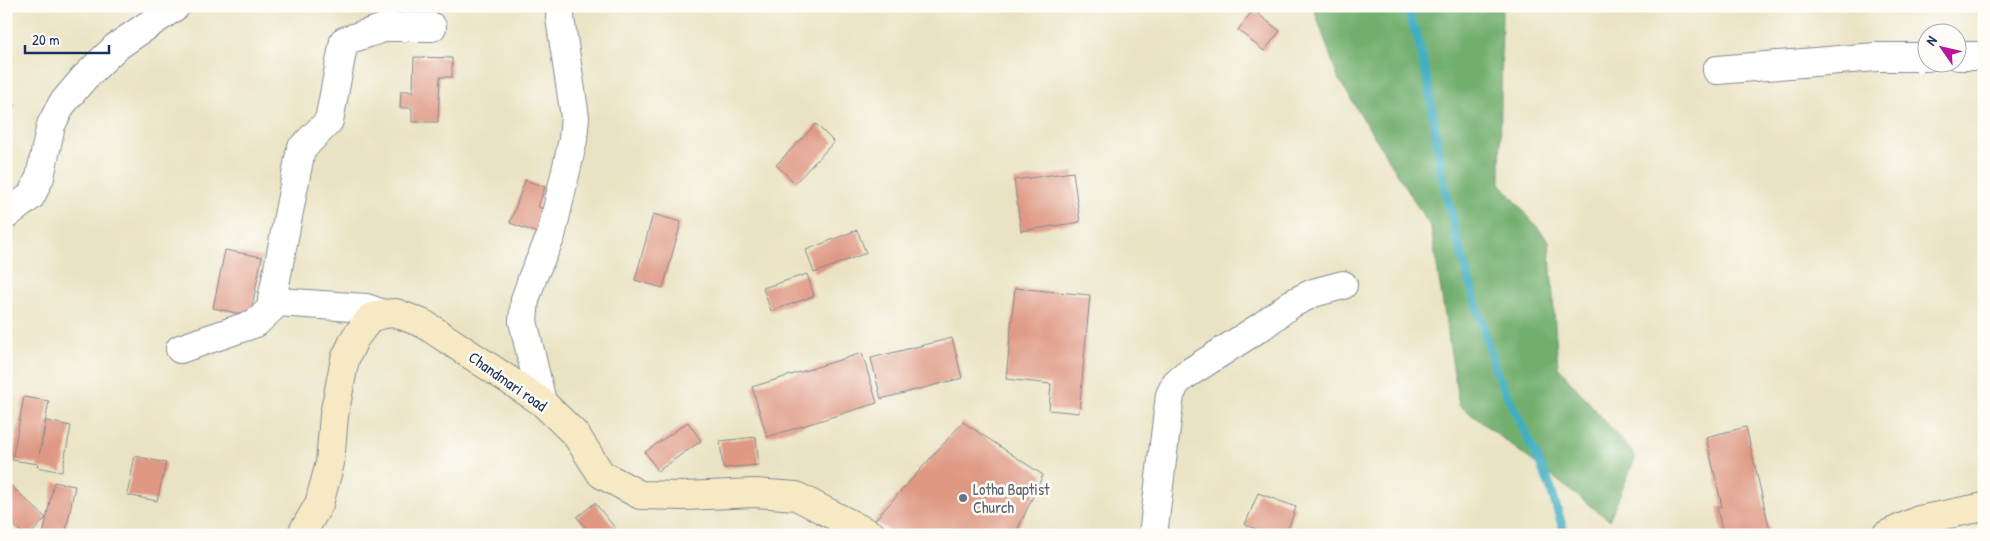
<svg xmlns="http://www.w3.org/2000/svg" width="1990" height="541" font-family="'Patrick Hand',sans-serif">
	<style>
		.forest { fill: #72af6e; stroke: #466f66 }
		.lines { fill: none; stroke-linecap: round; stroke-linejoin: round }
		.stream { stroke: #43aec1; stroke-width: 9 }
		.building { fill: #df9883 }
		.street-casing { stroke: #828990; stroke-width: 30 }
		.secondary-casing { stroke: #828990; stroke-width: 30 }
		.street { stroke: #fff; stroke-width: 28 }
		.secondary { stroke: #f7e9c3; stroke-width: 28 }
		.worship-dot { fill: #6b7280; stroke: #fdfcf7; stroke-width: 2 }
		.labels { text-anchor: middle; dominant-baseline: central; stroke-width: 5; stroke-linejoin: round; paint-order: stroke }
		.street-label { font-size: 16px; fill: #1b2f5e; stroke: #fdfcf7 }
		.worship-label { font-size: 16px; fill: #5b616d; stroke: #fdfcf7; text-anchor: start }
	</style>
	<rect width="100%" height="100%" fill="#fdfcf7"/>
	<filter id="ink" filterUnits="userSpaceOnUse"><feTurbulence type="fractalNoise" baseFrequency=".02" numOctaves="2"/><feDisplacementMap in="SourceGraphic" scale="10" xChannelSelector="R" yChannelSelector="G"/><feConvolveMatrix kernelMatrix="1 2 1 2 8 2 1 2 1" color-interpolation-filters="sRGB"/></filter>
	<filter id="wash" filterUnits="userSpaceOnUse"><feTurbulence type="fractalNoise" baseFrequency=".0096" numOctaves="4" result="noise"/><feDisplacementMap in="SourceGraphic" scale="20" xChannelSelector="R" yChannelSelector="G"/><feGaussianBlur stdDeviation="1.12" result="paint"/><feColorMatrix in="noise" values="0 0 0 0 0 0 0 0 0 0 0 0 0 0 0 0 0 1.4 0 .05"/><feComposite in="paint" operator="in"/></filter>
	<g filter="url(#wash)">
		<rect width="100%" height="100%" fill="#eae3c3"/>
		<!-- forest -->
		<polygon class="forest" points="1313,6 1502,6 1500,183 1549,241 1558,367 1636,457 1609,520 1459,405 1431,228 1338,78"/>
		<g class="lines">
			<!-- stream -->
			<polyline class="stream" points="1406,6 1418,40 1429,87 1443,182 1460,249 1496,371 1549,483 1565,535"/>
		</g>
		<g id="blocks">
			<!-- building -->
			<g class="building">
				<polygon points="1253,10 1280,31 1264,51 1238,30"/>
				<polygon points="414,57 452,58 452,77 440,77 438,122 412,122 412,108 400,108 401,91 413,91"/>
				<polygon points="6,98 15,105 6,116"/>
				<polygon points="816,124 834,142 795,183 776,165"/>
				<polygon points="1073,172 1080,222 1021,231 1014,180"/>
				<polygon points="525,180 545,187 538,207 551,212 543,235 510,223"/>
				<polygon points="653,214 681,222 663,288 635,280"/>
				<polygon points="857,230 866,253 814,273 806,250"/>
				<polygon points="225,250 262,257 250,316 213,308"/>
				<polygon points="807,274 814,296 771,311 763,288"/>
				<polygon points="1015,288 1090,295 1079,413 1049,410 1051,384 1006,379"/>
				<polygon points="952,338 962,378 881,399 871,358"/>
				<polygon points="862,353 877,403 767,437 752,387"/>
				<polygon points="24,397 49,401 39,456 46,421 71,426 62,472 37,467 38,464 12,460"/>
				<polygon points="688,422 701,441 658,471 645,452"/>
				<polygon points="963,422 1043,475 1015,535 896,535 874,521"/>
				<polygon points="1746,427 1771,535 1723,535 1717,507 1722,506 1706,437"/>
				<polygon points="756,437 759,465 723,468 720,441"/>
				<polygon points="135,456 166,463 157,501 127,495"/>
				<polygon points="6,481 46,518 30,535 24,535 6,518"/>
				<polygon points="54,482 75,486 65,535 43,535"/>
				<polygon points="1258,493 1296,507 1286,535 1259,535 1261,531 1245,525"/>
				<polygon points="595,503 616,529 609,535 592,535 577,517"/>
			</g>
		</g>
	</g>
	<g filter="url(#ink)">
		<use href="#blocks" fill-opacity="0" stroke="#828990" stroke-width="1"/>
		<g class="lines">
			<!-- street casing -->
			<g class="street-casing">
				<g id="street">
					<polyline points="1958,56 1984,56"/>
					<polyline points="1717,70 1876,57 1928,57"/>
					<polyline points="6,215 31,196 40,177 51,125 62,104 84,78 116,47 176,6"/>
					<polyline points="383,314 366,308 278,302 272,300 301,149 329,121 344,41 387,27 432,27"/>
					<polyline points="180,349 256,323 278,302"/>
					<polyline points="542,402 523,321 525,300 533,276 551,236 573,140 575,117 560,18 561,6"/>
					<polyline points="1153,535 1170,395 1176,383 1184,376 1262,326 1291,304 1313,293 1343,285"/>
				</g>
			</g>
			<!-- secondary casing -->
			<g class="secondary-casing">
				<g id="secondary">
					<polyline points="301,535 319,504 330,463 334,415 345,359 355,338 370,318 383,314 396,313 424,324 542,402 576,435 601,474 640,495 684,496 755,493 796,496 872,535"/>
					<polyline points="1886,535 1919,520 1984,507"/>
				</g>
			</g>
			<!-- street -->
			<use href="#street" class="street"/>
			<!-- secondary -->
			<use href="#secondary" class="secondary"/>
		</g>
	</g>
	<!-- markers -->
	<circle class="worship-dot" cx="963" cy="498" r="5"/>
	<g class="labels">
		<!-- street labels -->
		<g class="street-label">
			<text transform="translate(508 381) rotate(35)">Chandmari road</text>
		</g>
		<!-- worship labels -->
		<g class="worship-label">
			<text x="973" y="489">Lotha Baptist<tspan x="973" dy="18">Church</tspan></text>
		</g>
	</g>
	<!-- margin -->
	<rect width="1990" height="541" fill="none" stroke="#fdfcf7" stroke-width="25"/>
	<!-- north arrow -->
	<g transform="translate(1942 48) rotate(304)"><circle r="24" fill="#fdfcf7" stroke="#a3aaba"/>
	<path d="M0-4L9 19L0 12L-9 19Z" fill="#b5179e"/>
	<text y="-8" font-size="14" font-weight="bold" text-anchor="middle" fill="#1b2f5e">N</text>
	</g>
	<!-- scale -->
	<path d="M25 45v8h84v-8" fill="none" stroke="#1b2f5e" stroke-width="2.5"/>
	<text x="32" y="45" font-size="15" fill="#1b2f5e" stroke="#fdfcf7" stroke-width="4" paint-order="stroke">20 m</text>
</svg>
